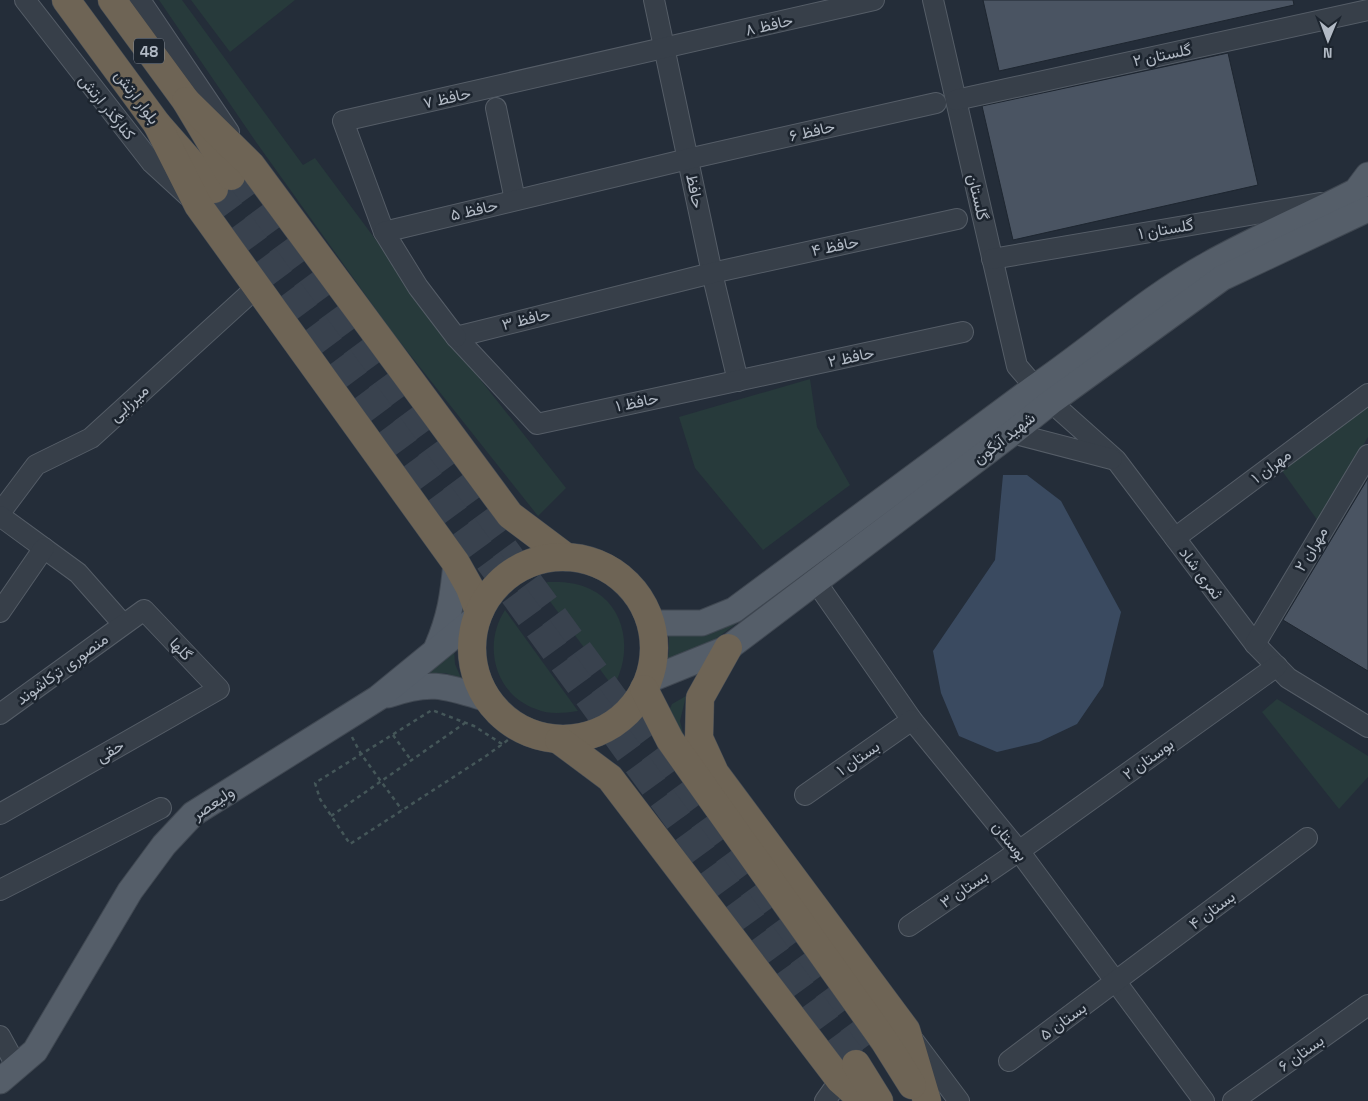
<svg xmlns="http://www.w3.org/2000/svg" width="1368" height="1101" font-family="'Space Grotesk',Vazirmatn,sans-serif">
	<style>
		.green { fill: #273a3b }
		.water { fill: #3a4a60 }
		.building { fill: #4a5462; stroke: #1e2630 }
		.lines { fill: none; stroke-linecap: round; stroke-linejoin: round }
		.highway-tunnel { stroke: #39424e; stroke-width: 28; stroke-dasharray: 28 14; stroke-linecap: butt }
		.minor-casing { stroke: #555d67; stroke-width: 22 }
		.major-casing { stroke: #404852; stroke-width: 27 }
		.highway-casing { stroke: #424a54; stroke-width: 29 }
		.path { stroke: #455759; stroke-width: 2.5; stroke-dasharray: 4 4; stroke-linecap: butt }
		.minor { stroke: #373f49; stroke-width: 20 }
		.major { stroke: #555e69; stroke-width: 25 }
		.highway { stroke: #6e6455; stroke-width: 28 }
		.labels { text-anchor: middle; dominant-baseline: central; stroke-width: 5; stroke-linejoin: round; paint-order: stroke }
		.shield { fill: #1c242e; stroke: #858d98; stroke-width: 1 }
		.shield-label { font-size: 15px; font-weight: bold; fill: #b2bac5 }
		.street-label { font-size: 16px; fill: #b2bac5; stroke: #1c242e }
	</style>
	<rect width="100%" height="100%" fill="#242d39"/>
	<!-- green -->
	<g class="green">
		<polygon points="159,0 182,0 303,165 315,158 468,364 566,488 538,516 392,332 256,142"/>
		<polygon points="191,0 295,0 230,52"/>
		<polygon points="810,379 817,427 850,485 763,550 695,468 679,417"/>
		<polygon points="1368,404 1368,437 1318,521 1280,468"/>
		<path d="M 548,582 C 563,582 576,582 590,589 C 627,606 633,655 613,687 L 538,585 Z"/>
		<polygon points="778,593 706,646 664,667 669,653 669,635"/>
		<path d="M 505,610 L 578,711 C 563,713 550,715 536,709 C 495,695 482,645 505,610 Z"/>
		<polygon points="454,649 455,664 461,678 445,673 408,679"/>
		<polygon points="686,696 680,721 685,741 668,713 672,704"/>
		<polygon points="1277,699 1368,756 1368,777 1339,809 1262,712"/>
	</g>
	<!-- water -->
	<polygon class="water" points="1003,475 1027,475 1061,501 1121,612 1103,686 1077,724 1039,742 997,752 959,736 941,693 933,651 995,560"/>
	<!-- building -->
	<g class="building">
		<polygon points="983,0 1293,0 1294,5 999,71"/>
		<polygon points="1228,53 1258,185 1013,240 982,106"/>
		<polygon points="1368,478 1368,671 1283,620"/>
	</g>
	<g class="lines">
		<!-- highway-tunnel -->
		<g class="highway-tunnel">
			<polyline points="231,176 873,1052"/>
			<polyline points="214,189 517,599 856,1064"/>
		</g>
		<!-- minor casing -->
		<g class="minor-casing">
			<g id="minor">
				<polyline points="25,0 152,163 188,196"/>
				<polyline points="140,0 229,132"/>
				<polyline points="654,0 712,273 738,381"/>
				<polyline points="933,0 1017,366 1035,387"/>
				<polyline points="956,100 1368,10"/>
				<polyline points="496,108 515,200"/>
				<polyline points="957,219 712,273 456,337 537,424 963,332"/>
				<polyline points="384,232 343,121 874,0"/>
				<polyline points="992,259 1320,203"/>
				<polyline points="456,337 418,287 384,232 688,159 936,103"/>
				<polyline points="1051,402 1116,460 1255,644 1288,678 1368,727"/>
				<polyline points="1012,433 1112,459"/>
				<polyline points="0,513 36,465 91,438 257,287"/>
				<polyline points="0,516 78,573 123,624"/>
				<polyline points="1175,538 1368,394"/>
				<polyline points="816,582 912,720 1019,851 1204,1101"/>
				<polyline points="0,612 44,548"/>
				<polyline points="1255,644 1368,455"/>
				<polyline points="0,714 144,610 219,689 0,814"/>
				<polyline points="805,795 912,720"/>
				<polyline points="0,890 161,808"/>
				<polyline points="909,926 1019,851 1277,666"/>
				<polyline points="0,1036 17,1067"/>
				<polyline points="914,1041 959,1101"/>
				<polyline points="1009,1061 1307,838"/>
				<polyline points="825,1101 840,1080"/>
				<polyline points="1233,1101 1368,1005"/>
			</g>
		</g>
		<!-- major casing -->
		<g class="major-casing">
			<g id="major">
				<path d="M 651,623 L 702,623 L 734,610 L 1035,387 C 1094,347 1147,298 1209,264 C 1257,237 1308,216 1356,191 L 1368,175"/>
				<path d="M 437,647 C 450,617 453,595 456,563"/>
				<polyline points="649,680 728,648 1012,433 1051,402 1222,278 1368,209"/>
				<path d="M 388,695 C 431,680 445,686 487,699"/>
				<polyline points="0,1081 35,1051 130,891 164,845 193,814 378,698 477,617"/>
			</g>
		</g>
		<!-- highway casing -->
		<g class="highway-casing">
			<g id="highway">
				<polyline points="66,0 157,124 214,189"/>
				<polyline points="112,0 186,101 231,176"/>
				<polyline points="186,101 251,165 510,515 566,557"/>
				<polyline points="157,124 198,205 456,563 470,588 479,612"/>
				<circle cx="563" cy="648" r="91"/>
				<polyline points="728,648 700,698 699,738 715,773 906,1030 927,1101"/>
				<polyline points="644,689 670,740 885,1042 912,1085"/>
				<polyline points="559,740 610,778 840,1080 864,1101"/>
				<polyline points="856,1064 879,1101"/>
			</g>
		</g>
		<!-- path -->
		<g class="path">
			<polyline points="393,735 411,760"/>
			<polyline points="352,737 361,754 402,810"/>
			<polyline points="502,744 474,726 432,710 315,783 320,799 350,844 486,756 523,729"/>
			<polyline points="331,816 465,723"/>
		</g>
		<!-- minor -->
		<use href="#minor" class="minor"/>
		<!-- major -->
		<use href="#major" class="major"/>
		<!-- highway -->
		<use href="#highway" class="highway"/>
	</g>
	<g class="labels">
		<!-- shield labels -->
		<rect class="shield" x="134" y="38.5" width="30" height="25" rx="4"/>
		<g class="shield-label">
			<text x="149" y="51">48</text>
		</g>
		<!-- street labels -->
		<g class="street-label">
			<text transform="translate(769 25) rotate(-13)">حافظ ۸</text>
			<text transform="translate(1162 55) rotate(-12)">گلستان ۲</text>
			<text transform="translate(137 97) rotate(53)">بلوار ارتش</text>
			<text transform="translate(447 98) rotate(-13)">حافظ ۷</text>
			<text transform="translate(107 107) rotate(51)">کنارگذر ارتش</text>
			<text transform="translate(812 131) rotate(-13)">حافظ ۶</text>
			<text transform="translate(695 191) rotate(78)">حافظ</text>
			<text transform="translate(978 197) rotate(77)">گلستان</text>
			<text transform="translate(474 210) rotate(-13)">حافظ ۵</text>
			<text transform="translate(1166 229) rotate(-10)">گلستان ۱</text>
			<text transform="translate(835 246) rotate(-12)">حافظ ۴</text>
			<text transform="translate(526 319) rotate(-14)">حافظ ۳</text>
			<text transform="translate(851 357) rotate(-12)">حافظ ۲</text>
			<text transform="translate(637 402) rotate(-12)">حافظ ۱</text>
			<text transform="translate(129 403) rotate(-42)">میرزایی</text>
			<text transform="translate(1004 438) rotate(-38)">شهید آبگون</text>
			<text transform="translate(1271 466) rotate(-37)">۱ مهران</text>
			<text transform="translate(1311 549) rotate(-59)">مهران ۲</text>
			<text transform="translate(1201 573) rotate(53)">ثمری شاد</text>
			<text transform="translate(181 649) rotate(46)">گلها</text>
			<text transform="translate(62 669) rotate(-36)">منصوری ترکاشوند</text>
			<text transform="translate(110 751) rotate(-30)">حقی</text>
			<text transform="translate(858 758) rotate(-35)">بستان ۱</text>
			<text transform="translate(1148 759) rotate(-36)">بوستان ۲</text>
			<text transform="translate(213 803) rotate(-34)">ولیعصر</text>
			<text transform="translate(1010 841) rotate(51)">بوستان</text>
			<text transform="translate(964 889) rotate(-34)">بستان ۳</text>
			<text transform="translate(1212 910) rotate(-37)">بستان ۴</text>
			<text transform="translate(1063 1021) rotate(-36)">بستان ۵</text>
			<text transform="translate(1301 1053) rotate(-35)">بستان ۶</text>
		</g>
	</g>
	<!-- north arrow -->
	<g transform="translate(1328 40) rotate(181)" stroke="#1c242e" stroke-width="4" paint-order="stroke">
	<path d="M0-4L9 19L0 12L-9 19Z" fill="#b2bac5"/>
	<text y="-8" font-size="14" font-weight="bold" text-anchor="middle" fill="#b2bac5">N</text>
	</g>
</svg>
